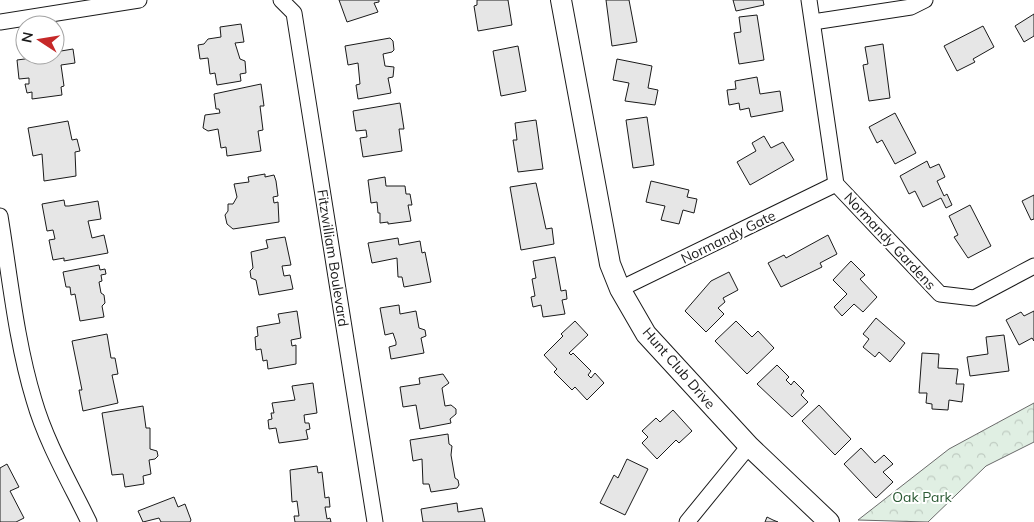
<svg xmlns="http://www.w3.org/2000/svg" width="1034" height="522" font-family="Mulish,sans-serif">
	<style>
		.park { fill: url(#park-crowns); stroke: #6a6a6a }
		.building { fill: #e6e6e6; stroke: #1a1a1a }
		.lines { fill: none; stroke-linecap: round; stroke-linejoin: round }
		.street-casing { stroke: #1a1a1a; stroke-width: 17 }
		.secondary-casing { stroke: #1a1a1a; stroke-width: 22 }
		.street { stroke: #fff; stroke-width: 15 }
		.secondary { stroke: #fff; stroke-width: 20 }
		.labels { text-anchor: middle; dominant-baseline: central; stroke-width: 4; stroke-linejoin: round; paint-order: stroke }
		.street-label { font-size: 14px; fill: #1a1a1a; stroke: #fff }
		.park-label { font-size: 14px; fill: #2b5a34; stroke: #fff }
	</style>
	<defs>
		<pattern id="park-crowns" width="20" height="18" patternUnits="userSpaceOnUse" patternTransform="scale(1.25)"><rect width="20" height="18" fill="#e0efe3"/><path d="M2 6a3 3 0 1 1 6 0M12 15a3 3 0 1 1 6 0" fill="none" stroke="#c0ccc2"/></pattern>
	</defs>
	<rect width="100%" height="100%" fill="#fff"/>
	<!-- park -->
	<polygon class="park" points="1034,403 1034,442 986,466 928,522 858,520 949,449"/>
	<!-- building -->
	<g class="building">
		<polygon points="339,0 379,0 379,2 374,3 378,12 347,22"/>
		<polygon points="477,0 508,0 512,25 478,31 474,6 477,5"/>
		<polygon points="606,0 629,0 637,42 612,46"/>
		<polygon points="733,0 763,0 764,5 736,11"/>
		<polygon points="1034,14 1034,36 1024,42 1015,26"/>
		<polygon points="757,15 764,60 739,64 734,33 741,32 739,17"/>
		<polygon points="241,24 244,42 235,43 240,59 245,61 246,73 240,74 241,81 217,85 215,73 210,74 208,58 200,59 198,45 204,44 208,39 221,37 220,27"/>
		<polygon points="983,26 994,47 973,59 975,62 957,71 944,46"/>
		<polygon points="390,38 393,41 394,50 392,52 383,54 385,66 394,67 393,77 388,78 391,93 358,99 356,85 360,84 358,63 348,65 345,46"/>
		<polygon points="883,44 890,98 869,101 863,65 868,64 865,47"/>
		<polygon points="518,46 526,91 501,96 493,51"/>
		<polygon points="73,49 75,63 61,65 64,86 61,87 62,95 32,99 32,92 27,93 25,84 29,84 29,78 19,79 17,60 55,55 55,52"/>
		<polygon points="617,59 652,66 648,88 658,90 655,105 625,101 629,83 613,80"/>
		<polygon points="757,77 760,94 780,91 783,111 751,117 749,108 740,110 739,103 729,105 727,90 736,89 735,81"/>
		<polygon points="261,84 264,106 260,106 263,130 258,131 261,151 227,156 226,147 221,148 218,129 208,131 203,128 205,115 220,113 219,109 216,109 214,94"/>
		<polygon points="400,103 404,129 399,129 402,151 363,157 360,138 367,137 366,130 356,131 353,111"/>
		<polygon points="895,113 916,153 895,164 882,140 877,143 869,127"/>
		<polygon points="647,117 654,165 633,168 626,120"/>
		<polygon points="536,120 543,169 518,172 513,140 517,140 515,123"/>
		<polygon points="68,121 72,140 77,139 80,151 75,152 76,176 44,181 42,154 33,156 28,128"/>
		<polygon points="764,136 771,148 783,142 794,160 750,185 737,162 756,151 752,143"/>
		<polygon points="927,161 930,168 939,164 945,177 937,181 944,196 947,194 952,205 946,208 941,198 923,207 915,191 909,194 900,176"/>
		<polygon points="265,174 265,177 274,175 276,181 278,196 273,197 274,203 278,202 279,222 233,229 227,224 225,215 228,211 228,204 233,204 237,197 234,184 249,182 248,177"/>
		<polygon points="385,177 386,186 405,186 406,194 410,194 412,205 408,205 411,221 388,224 388,222 380,223 380,213 378,213 377,202 371,203 368,180"/>
		<polygon points="651,181 689,190 687,197 697,199 694,213 683,210 679,224 661,220 665,206 646,202"/>
		<polygon points="536,183 546,229 552,228 554,244 521,250 510,187"/>
		<polygon points="1034,195 1034,219 1031,220 1022,201"/>
		<polygon points="64,200 65,206 69,206 98,201 101,219 88,221 92,238 104,235 108,253 64,261 64,258 53,260 49,240 55,239 53,230 47,231 42,204"/>
		<polygon points="970,205 991,246 968,258 954,237 958,235 949,216"/>
		<polygon points="828,235 837,254 820,263 822,267 781,287 768,263 784,255 786,258"/>
		<polygon points="285,237 291,265 282,266 284,276 290,275 293,289 259,295 256,280 251,278 250,271 253,268 251,252 268,248 266,240"/>
		<polygon points="398,238 399,245 420,241 422,253 425,252 431,282 404,287 402,277 398,277 397,258 372,263 368,243"/>
		<polygon points="555,257 561,291 566,290 567,299 562,300 565,314 543,317 541,305 533,307 531,297 535,296 532,279 536,278 533,261"/>
		<polygon points="851,261 865,275 860,279 877,297 863,312 854,304 842,316 834,307 847,294 833,280"/>
		<polygon points="99,265 100,270 105,269 106,274 101,275 102,281 99,282 101,293 104,295 105,303 102,306 104,317 80,321 75,294 71,295 70,287 66,287 63,272"/>
		<polygon points="729,272 738,290 723,298 725,302 718,308 724,314 706,332 685,311 711,281"/>
		<polygon points="399,305 400,314 416,311 419,328 425,330 426,336 421,338 424,353 391,359 389,347 396,345 396,342 393,333 385,335 380,308"/>
		<polygon points="297,311 301,338 291,340 292,346 296,345 296,364 268,369 267,360 263,361 261,349 256,350 255,337 258,336 257,327 280,323 278,314"/>
		<polygon points="1034,311 1034,341 1032,338 1019,345 1006,320 1021,312 1024,316"/>
		<polygon points="876,318 905,343 890,362 879,352 875,357 863,347 869,339 863,334"/>
		<polygon points="575,321 588,335 569,353 571,355 573,353 591,371 588,375 591,378 595,373 604,383 587,400 575,387 572,390 554,372 557,369 544,355 563,336 561,334"/>
		<polygon points="736,321 752,337 758,331 774,348 747,374 715,341"/>
		<polygon points="107,334 111,358 115,358 118,374 112,375 118,403 83,411 79,390 82,390 72,341"/>
		<polygon points="1004,335 1009,371 970,376 967,357 988,354 986,337"/>
		<polygon points="922,353 939,354 938,368 958,369 956,384 964,384 962,402 949,400 948,410 932,409 932,404 926,403 927,393 919,393"/>
		<polygon points="777,365 789,377 786,380 791,385 794,381 804,391 801,395 808,402 792,417 757,384"/>
		<polygon points="443,374 449,383 442,388 445,406 451,405 456,409 456,414 450,419 451,423 420,429 416,405 403,407 400,387 420,384 419,378"/>
		<polygon points="313,383 317,413 304,415 305,423 309,423 310,429 306,430 308,439 279,443 276,428 269,429 268,420 272,419 271,413 274,413 272,403 295,400 292,386"/>
		<polygon points="819,405 851,439 835,455 802,421"/>
		<polygon points="143,406 146,428 150,428 150,449 157,451 158,456 155,459 149,460 151,474 143,476 144,484 125,487 123,474 112,475 102,413"/>
		<polygon points="673,410 692,431 679,443 676,440 657,459 642,443 648,437 642,431 656,418 660,422"/>
		<polygon points="448,434 449,444 452,446 451,455 455,478 458,480 459,485 457,488 431,492 429,484 423,484 422,459 413,461 410,440"/>
		<polygon points="861,448 875,463 884,455 893,464 883,472 893,482 876,498 844,464"/>
		<polygon points="627,459 648,469 625,515 600,503 614,475 618,478"/>
		<polygon points="7,464 19,487 10,491 24,518 16,522 0,522 0,468"/>
		<polygon points="317,466 318,473 322,472 325,498 329,497 330,507 325,507 327,519 330,518 331,522 295,522 294,516 299,516 297,501 292,502 290,470"/>
		<polygon points="174,497 178,507 185,504 191,520 190,522 161,522 159,518 143,522 138,511"/>
		<polygon points="457,503 458,512 482,508 485,522 423,522 421,509"/>
		<polygon points="767,517 773,520 778,522 765,522"/>
	</g>
	<g class="lines">
		<!-- street casing -->
		<g class="street-casing">
			<g id="street">
				<polyline points="281,0 294,13 375,522"/>
				<polyline points="809,0 836,184 940,294 974,298 1034,266"/>
				<polyline points="0,22 139,0"/>
				<polyline points="813,22 911,7 925,0"/>
				<path d="M 0,216 C 10,277 16,341 34,400 C 46,442 70,483 89,522"/>
				<polyline points="620,289 836,184"/>
				<polyline points="687,522 749,446"/>
			</g>
		</g>
		<!-- secondary casing -->
		<g class="secondary-casing">
			<polyline id="secondary" points="561,0 610,264 620,289 646,334 749,446 829,522"/>
		</g>
		<!-- street -->
		<use href="#street" class="street"/>
		<!-- secondary -->
		<use href="#secondary" class="secondary"/>
	</g>
	<g class="labels">
		<!-- street labels -->
		<g class="street-label">
			<text transform="translate(728 237) rotate(-26)">Normandy Gate</text>
			<text transform="translate(890 241) rotate(47)">Normandy Gardens</text>
			<text transform="translate(333 258) rotate(81)">Fitzwilliam Boulevard</text>
			<text transform="translate(679 368) rotate(49)">Hunt Club Drive</text>
		</g>
		<!-- park labels -->
		<g class="park-label">
			<text x="922" y="497">Oak Park</text>
		</g>
	</g>
	<!-- north arrow -->
	<g transform="translate(40 40) rotate(282)"><circle r="24" fill="#ffffff" stroke="#a3a3a3"/>
	<path d="M0-4L9 19L0 12L-9 19Z" fill="#c62828"/>
	<text y="-8" font-size="14" font-weight="bold" text-anchor="middle" fill="#1a1a1a">N</text>
	</g>
</svg>
